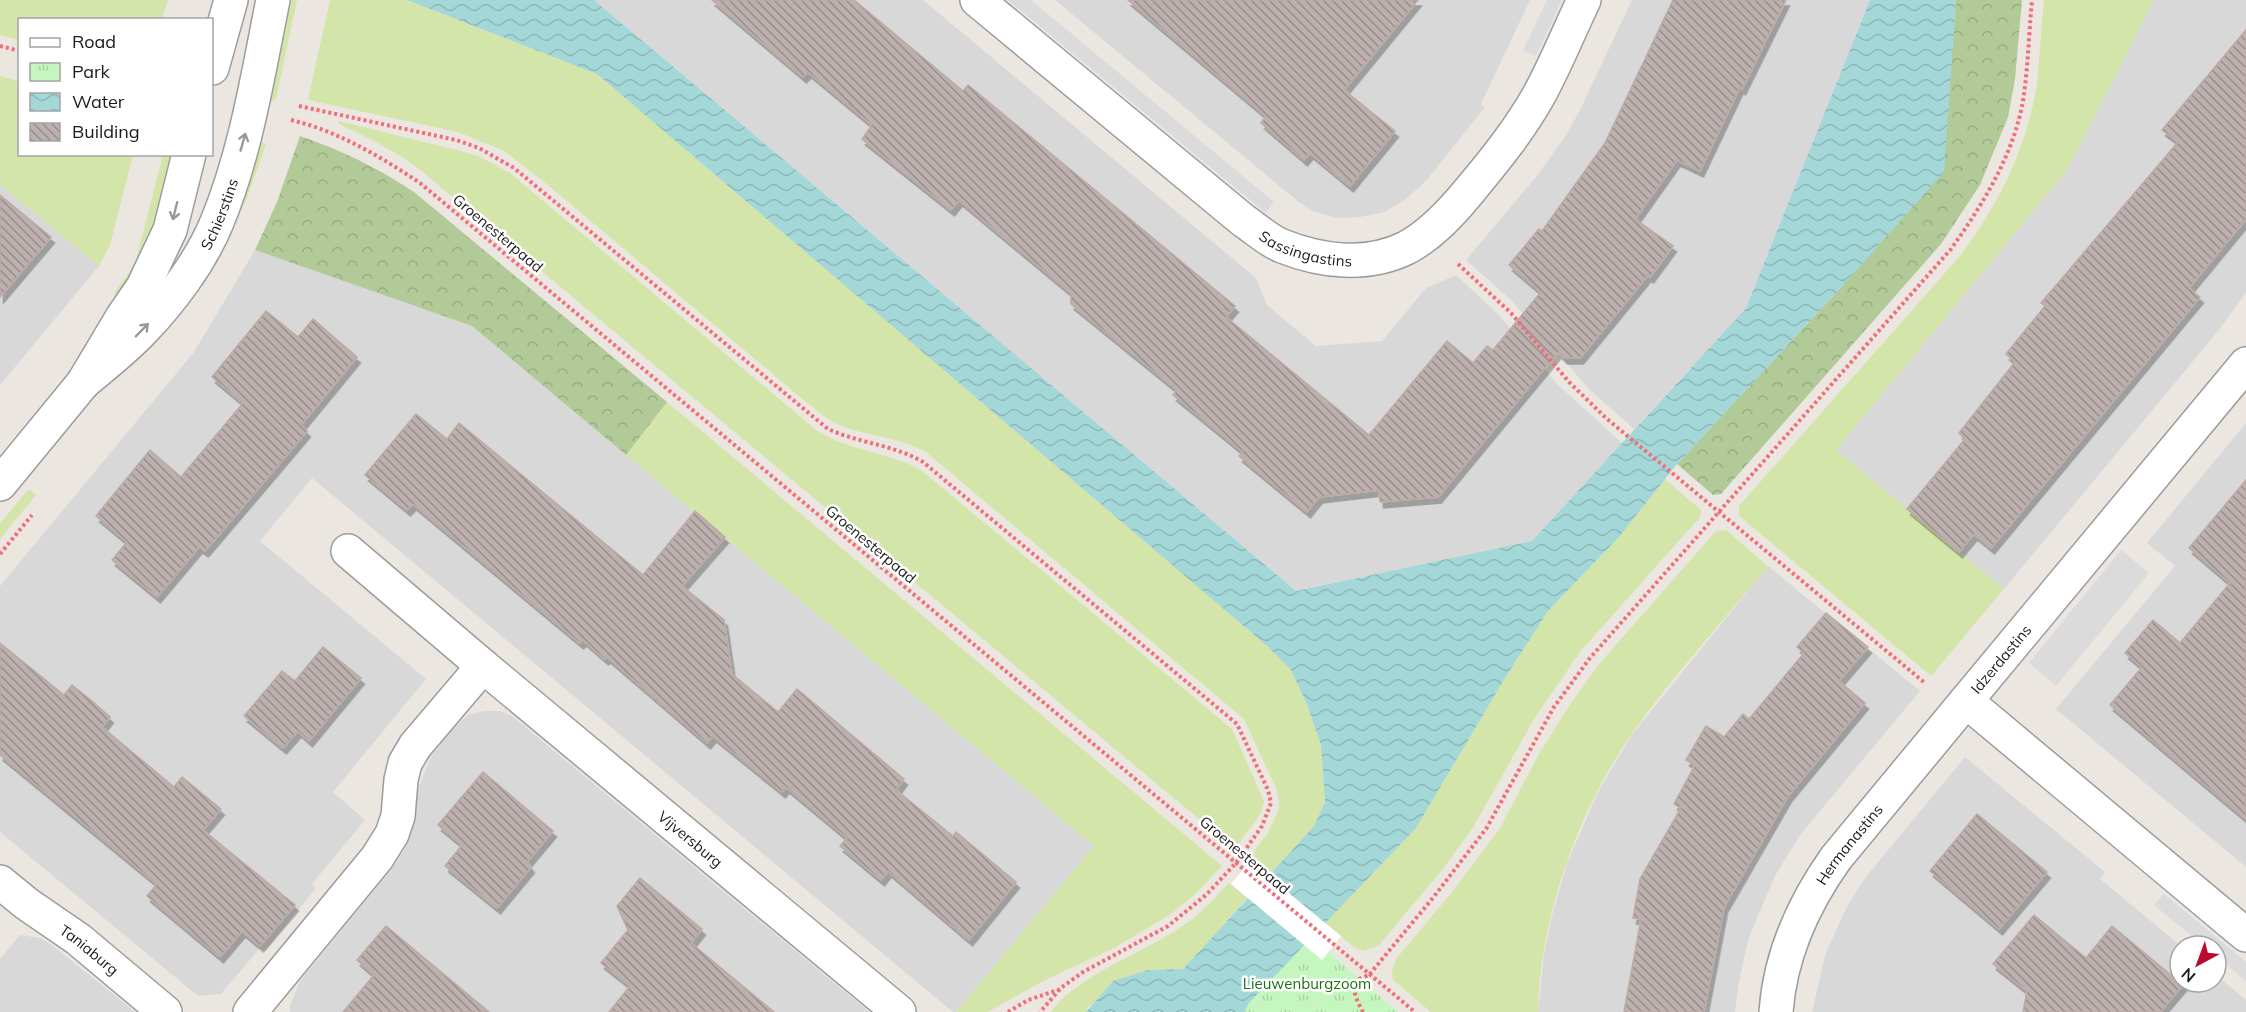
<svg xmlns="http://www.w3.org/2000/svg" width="2246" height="1012" font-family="Mulish,sans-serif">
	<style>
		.residential { fill: #d9d8d8 }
		.grass { fill: #d3e5a8 }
		.forest { fill: url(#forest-crowns) }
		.park { fill: url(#park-tufts) }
		.parking { fill: #dbdbdb }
		.water { fill: url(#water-waves) }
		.pier { fill: #fff }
		.building { fill: url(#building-back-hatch); stroke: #bdaaa4; stroke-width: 1.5; filter: url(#shadow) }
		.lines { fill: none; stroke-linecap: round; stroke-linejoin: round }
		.minor-casing { stroke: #9c9c9c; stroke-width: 36 }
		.tertiary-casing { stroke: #9c9c9c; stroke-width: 36 }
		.path { stroke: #f26c7a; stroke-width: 4; stroke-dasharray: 3 3; stroke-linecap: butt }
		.minor { stroke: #fff; stroke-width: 33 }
		.tertiary { stroke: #fff; stroke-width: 33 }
		.oneway { stroke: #989898 }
		.labels { text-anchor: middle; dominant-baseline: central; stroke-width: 5; stroke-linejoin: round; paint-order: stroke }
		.street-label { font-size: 15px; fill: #1b1b1b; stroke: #fff }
		.park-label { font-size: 15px; fill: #1d7210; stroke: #fff }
	</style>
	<defs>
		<pattern id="forest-crowns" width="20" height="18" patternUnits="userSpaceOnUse" patternTransform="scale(1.5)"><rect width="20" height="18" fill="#b1ca98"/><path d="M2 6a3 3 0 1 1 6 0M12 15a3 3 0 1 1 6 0" fill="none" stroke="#98ad82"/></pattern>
		<pattern id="park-tufts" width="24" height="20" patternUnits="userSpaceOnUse" patternTransform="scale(1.5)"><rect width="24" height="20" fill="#c6f6bf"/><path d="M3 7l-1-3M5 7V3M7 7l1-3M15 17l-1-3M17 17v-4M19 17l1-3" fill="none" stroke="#aad2a4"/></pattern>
		<pattern id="water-waves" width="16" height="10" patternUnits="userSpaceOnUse" patternTransform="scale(1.5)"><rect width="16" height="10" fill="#a3d7d8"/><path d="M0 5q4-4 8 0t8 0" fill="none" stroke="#8cb8b9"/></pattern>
		<pattern id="building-back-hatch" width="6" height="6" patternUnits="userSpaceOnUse" patternTransform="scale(1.5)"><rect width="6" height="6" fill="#bcb1ae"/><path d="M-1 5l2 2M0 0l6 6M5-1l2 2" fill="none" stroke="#988f8d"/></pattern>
		<filter id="shadow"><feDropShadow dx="3.5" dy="6" stdDeviation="0" flood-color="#0004"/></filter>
	</defs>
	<rect width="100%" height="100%" fill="#ece6e1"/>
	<!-- residential -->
	<g class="residential">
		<polygon points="594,0 923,0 1256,278 1267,305 1316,346 1382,341 1426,288 1456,275 1498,314 1557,384 1622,443 1532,541 1296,591"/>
		<polygon points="1055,0 1530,0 1481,104 1485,107 1426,181 1406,199 1385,212 1360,217 1337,218 1315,212 1300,203"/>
		<polygon points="1632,0 1870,0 1746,308 1634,429 1589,389 1511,300 1466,260 1536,177 1566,135 1579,112"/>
		<polygon points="2154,0 2246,0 2246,293 2218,331 2004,589 1836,450 2067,170"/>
		<polygon points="0,184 99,266 0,385"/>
		<polygon points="255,250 472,326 1094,846 956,1012 953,1012 312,478 260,541 426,679 333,792 365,820 312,884 316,888 265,951 260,948 221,994 198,996 0,832 0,586 194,352"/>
		<polygon points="2246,423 2246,867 2056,709 2175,566 2147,543"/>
		<polygon points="1768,566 1920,691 1800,835 1775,876 1749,937 1739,981 1735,1012 1538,1012 1544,954 1552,916 1567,863 1598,792 1631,736"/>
		<polygon points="484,711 500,711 512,716 869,1012 290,1012 290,1006 300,981 391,870 405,849 416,813 416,795 431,756 453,728 468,715"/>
		<polygon points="1965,757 2105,872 2100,879 2181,946 2180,982 2216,982 2216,975 2246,1000 2246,1012 1812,1012 1826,952 1848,905 1865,878"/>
		<polygon points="20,935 40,938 52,945 135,1012 0,1012 0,959"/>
	</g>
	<!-- grass -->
	<g class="grass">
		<polygon points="0,0 168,0 162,19 20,20 19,40 0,35"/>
		<polygon points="287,0 297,0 276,99 270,103 269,102"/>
		<path d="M 330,0 L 407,0 L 597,74 L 1267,646 L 1291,670 L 1308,707 L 1321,745 L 1325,802 L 1314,826 L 1268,876 L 1248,859 L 1267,834 L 1279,809 L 1279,802 L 1276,788 L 1244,719 L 927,453 C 902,438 874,437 847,428 C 830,423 814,408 800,397 L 543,181 L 504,151 L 458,132 L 308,100 Z"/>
		<path d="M 2044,0 L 2154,0 L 2067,170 L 1836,450 L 2004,589 L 1931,676 L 1739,516 L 1739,506 L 1960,256 C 1998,206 2028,146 2037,83 C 2040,56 2041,28 2044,0 Z"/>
		<polygon points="0,76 19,81 20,154 133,155 110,245 99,266 0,184"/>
		<path d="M 339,121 L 461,151 L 478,156 L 510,173 L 815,429 C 846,451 887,451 921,470 L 1232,729 L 1264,801 L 1261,813 L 1235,849 L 419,169 C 394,150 367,137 339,124 Z"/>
		<polygon points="260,142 266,144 247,198 222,251 216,248"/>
		<polygon points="163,155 177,155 162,214 122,298 114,293 131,270 137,256"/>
		<polygon points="667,402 1222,866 1193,896 1171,914 1114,948 1043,981 988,1012 956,1012 1094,846 626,455"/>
		<polygon points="1665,479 1701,510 1700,517 1580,652 1534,719 1474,826 1442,870 1379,945 1363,951 1355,948 1325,923 1416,828 1505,678 1548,611 1619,537"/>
		<polygon points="29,489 36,495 0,539 0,523"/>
		<path d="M 1726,530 L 1768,566 C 1722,622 1673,676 1631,735 C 1577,812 1540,919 1538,1012 L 1431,1012 L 1393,980 L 1392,970 L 1396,959 L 1453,891 L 1500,828 L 1539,754 L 1565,712 L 1599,664 L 1716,531 Z"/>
		<path d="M 1229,883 L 1247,898 L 1183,969 L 1148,970 L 1088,1007 L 1086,1012 L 1051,1012 C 1074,979 1136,955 1170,934 C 1194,921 1211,902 1229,883 Z"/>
	</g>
	<!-- forest -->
	<g class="forest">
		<polygon points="1956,0 2022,0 2015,79 2008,117 1980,185 1941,244 1721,494 1713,495 1677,464 1834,295 1943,172"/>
		<path d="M 300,136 C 341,150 378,168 414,192 L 667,402 L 626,455 L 472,326 L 255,250 L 277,202 Z"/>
	</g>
	<!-- park -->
	<polygon class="park" points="1304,945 1322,959 1329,952 1398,1012 1244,1012 1249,1003"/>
	<!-- parking -->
	<g class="parking">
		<polygon points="1008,0 1031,0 1274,202 1266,213"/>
		<polygon points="1547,0 1562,0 1536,56 1523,50"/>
		<polygon points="2121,550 2149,573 2056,686 2029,663"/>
		<polygon points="2164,894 2246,962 2246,981 2216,956 2216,946 2204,946 2154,905"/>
	</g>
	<!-- water -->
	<polygon class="water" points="407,0 594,0 1296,591 1532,541 1746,308 1870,0 1956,0 1944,172 1834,295 1677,464 1619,537 1548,611 1505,678 1416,828 1249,1003 1244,1012 1086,1012 1113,981 1148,970 1183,969 1314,826 1325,802 1321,745 1308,707 1291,670 1267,646 597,74"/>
	<!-- pier -->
	<polygon class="pier" points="1250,861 1341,936 1322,960 1231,884"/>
	<!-- building -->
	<g class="building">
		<polygon points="712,0 854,0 963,91 968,85 1235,306 1226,317 1369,435 1447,341 1473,363 1487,346 1493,350 1541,292 1509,265 1539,229 1542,231 1605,143 1673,0 1786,0 1742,89 1740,87 1700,171 1677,160 1635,219 1673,246 1650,277 1648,275 1580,358 1564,358 1558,352 1438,497 1380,502 1379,490 1319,497 1307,512 1239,456 1243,452 1173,395 1177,390 1071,304 1071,293 959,200 951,210 862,139 872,125 808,72 803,77"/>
		<polygon points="1128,0 1418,0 1344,90 1395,131 1350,186 1310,153 1304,160 1282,141 1261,123 1266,116"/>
		<polygon points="2246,30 2246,219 2189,288 2200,297 1991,548 1974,534 1959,552 1907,509 1965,439 1959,433 2015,362 2006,354 2045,306 2041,303 2178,142 2162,130"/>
		<polygon points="0,195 51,237 0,297"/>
		<polygon points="266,311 298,337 313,319 357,357 301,425 307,431 280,463 205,551 199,547 157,597 112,560 127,542 96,516 150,450 181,477 243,403 212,377"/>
		<polygon points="416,414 447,439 459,423 643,575 695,511 725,537 682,586 724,620 732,674 778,712 797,689 904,779 896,790 953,836 956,832 1016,882 969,940 888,871 881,880 840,846 847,838 786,787 782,792 713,736 707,743 607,657 605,659 583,640 580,643 413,504 407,510 365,475"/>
		<polygon points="2246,480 2246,819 2110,705 2142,667 2125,653 2153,620 2180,643 2230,583 2189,548"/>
		<polygon points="1826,613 1868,647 1839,681 1865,703 1788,796 1724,907 1704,1012 1624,1012 1641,919 1633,918 1640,879 1681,808 1674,804 1695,765 1686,760 1706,726 1724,737 1743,714 1749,719 1804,653 1797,647"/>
		<polygon points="0,643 64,695 72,685 92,701 110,717 102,727 174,787 182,777 221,809 203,830 295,905 260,946 242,931 220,957 147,896 157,884 0,755"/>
		<polygon points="323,647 361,678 309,741 298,731 283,748 244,716 282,671 295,681"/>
		<polygon points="483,772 553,831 527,862 531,867 497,908 445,866 462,845 438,825"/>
		<polygon points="1977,814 2047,872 1999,929 1930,871"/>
		<polygon points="640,878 702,929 691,943 774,1012 609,1012 630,986 601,963 628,930 617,906"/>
		<polygon points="2034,915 2086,958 2112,926 2183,985 2160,1012 2023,1012 2027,991 1993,964"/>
		<polygon points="386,926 489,1012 343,1012 374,975 357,960"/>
	</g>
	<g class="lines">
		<!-- minor casing -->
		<g class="minor-casing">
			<g id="minor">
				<path id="s1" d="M 977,0 L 1244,221 C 1256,229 1269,241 1282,246 C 1322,262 1367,267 1406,248 C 1431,235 1452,212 1470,190 C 1495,160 1520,129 1539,95 C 1556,64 1569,31 1584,0"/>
				<polyline points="2246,364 1966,701 2246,935"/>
				<path id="s2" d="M 483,666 L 899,1012"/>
				<path id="s3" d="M 0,882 L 27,904 L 78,939 L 165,1012"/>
				<polyline points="250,1012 377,858 392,834 398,816 401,780 405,763 415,746 483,666 348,551"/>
				<path id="s4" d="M 1776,1012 C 1780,956 1804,903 1836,858 L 1966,701"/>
			</g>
		</g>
		<!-- tertiary casing -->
		<g class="tertiary-casing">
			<g id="tertiary">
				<polyline points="212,68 231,0"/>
				<path id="s5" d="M 83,383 C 103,366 124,350 142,331 C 171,301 201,261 217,222 C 246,152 258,74 273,0"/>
				<polyline points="0,484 83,383 123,316 143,287 170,230 189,154"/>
			</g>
		</g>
		<!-- path -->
		<g class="path">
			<polyline points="0,46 20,51"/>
			<path d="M 299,106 L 456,140 L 479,148 L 514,168 L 828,429 C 859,443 894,445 923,462 L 1237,724 L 1268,790 L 1271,803 L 1262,826 L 1236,863 L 1206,895 L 1168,926 L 1083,972 L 1061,988 L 1040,1012"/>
			<path d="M 291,120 C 338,131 381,157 420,183 L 1415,1012"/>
			<polyline points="1458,264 1511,313 1569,382 1607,419 1925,683"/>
			<polyline points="0,554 32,515"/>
			<polyline points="1008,1012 1028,1000 1061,989"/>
			<path d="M 1363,1012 C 1359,1005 1351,990 1356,982 C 1358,978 1365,977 1369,975 L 1432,899 L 1486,829 L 1554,707 L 1590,658 L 1951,249 C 1983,204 2013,156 2023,101 C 2028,68 2029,33 2032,0"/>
		</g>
		<!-- minor -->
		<use href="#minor" class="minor"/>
		<!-- tertiary -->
		<use href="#tertiary" class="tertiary"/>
	</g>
	<!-- one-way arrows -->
	<defs><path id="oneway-shaft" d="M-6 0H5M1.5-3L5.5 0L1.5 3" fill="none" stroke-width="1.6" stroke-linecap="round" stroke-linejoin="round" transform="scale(1.5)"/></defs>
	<g class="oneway">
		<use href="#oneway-shaft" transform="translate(243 142) rotate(-74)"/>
		<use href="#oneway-shaft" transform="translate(175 211) rotate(104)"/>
		<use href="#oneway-shaft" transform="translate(142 330) rotate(-46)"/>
	</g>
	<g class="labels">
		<!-- street labels -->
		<g class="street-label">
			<text stroke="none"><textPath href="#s5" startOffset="220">Schierstins</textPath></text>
			<text transform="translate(498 233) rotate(40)">Groenesterpaad</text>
			<text stroke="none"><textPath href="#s1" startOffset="416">Sassingastins</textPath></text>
			<text transform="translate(871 544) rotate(40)">Groenesterpaad</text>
			<text transform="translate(2001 659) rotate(-50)">Idzerdastins</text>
			<text stroke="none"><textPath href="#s2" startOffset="270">Vijversburg</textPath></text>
			<text stroke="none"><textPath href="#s4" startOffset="186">Hermanastins</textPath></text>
			<text transform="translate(1245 855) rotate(40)">Groenesterpaad</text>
			<text stroke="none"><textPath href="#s3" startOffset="112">Taniaburg</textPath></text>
		</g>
		<!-- park labels -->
		<g class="park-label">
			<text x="1307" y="983">Lieuwenburgzoom</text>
		</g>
	</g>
	<!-- legend -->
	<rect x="18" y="18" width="195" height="138" fill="#ffffff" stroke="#a4a4a4" stroke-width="1.5"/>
	<rect x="30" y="38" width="30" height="9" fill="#ffffff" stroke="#a4a4a4" stroke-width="1.5"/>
	<text x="72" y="48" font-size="18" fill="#1b1b1b">Road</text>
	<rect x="30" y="63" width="30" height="18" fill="url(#park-tufts)" stroke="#a4a4a4" stroke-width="1.5"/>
	<text x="72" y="78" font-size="18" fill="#1b1b1b">Park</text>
	<rect x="30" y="93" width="30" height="18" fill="url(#water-waves)" stroke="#a4a4a4" stroke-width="1.5"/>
	<text x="72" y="108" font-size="18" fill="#1b1b1b">Water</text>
	<rect x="30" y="123" width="30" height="18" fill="url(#building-back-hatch)" stroke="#a4a4a4" stroke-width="1.5"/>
	<text x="72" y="138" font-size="18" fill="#1b1b1b">Building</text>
	<!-- north arrow -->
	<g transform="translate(2198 964) rotate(221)"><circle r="28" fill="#ffffff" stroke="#a4a4a4" stroke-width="1.5"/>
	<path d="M0-4.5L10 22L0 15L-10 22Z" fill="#bc0a2f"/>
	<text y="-9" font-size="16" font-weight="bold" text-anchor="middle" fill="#1b1b1b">N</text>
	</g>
</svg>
